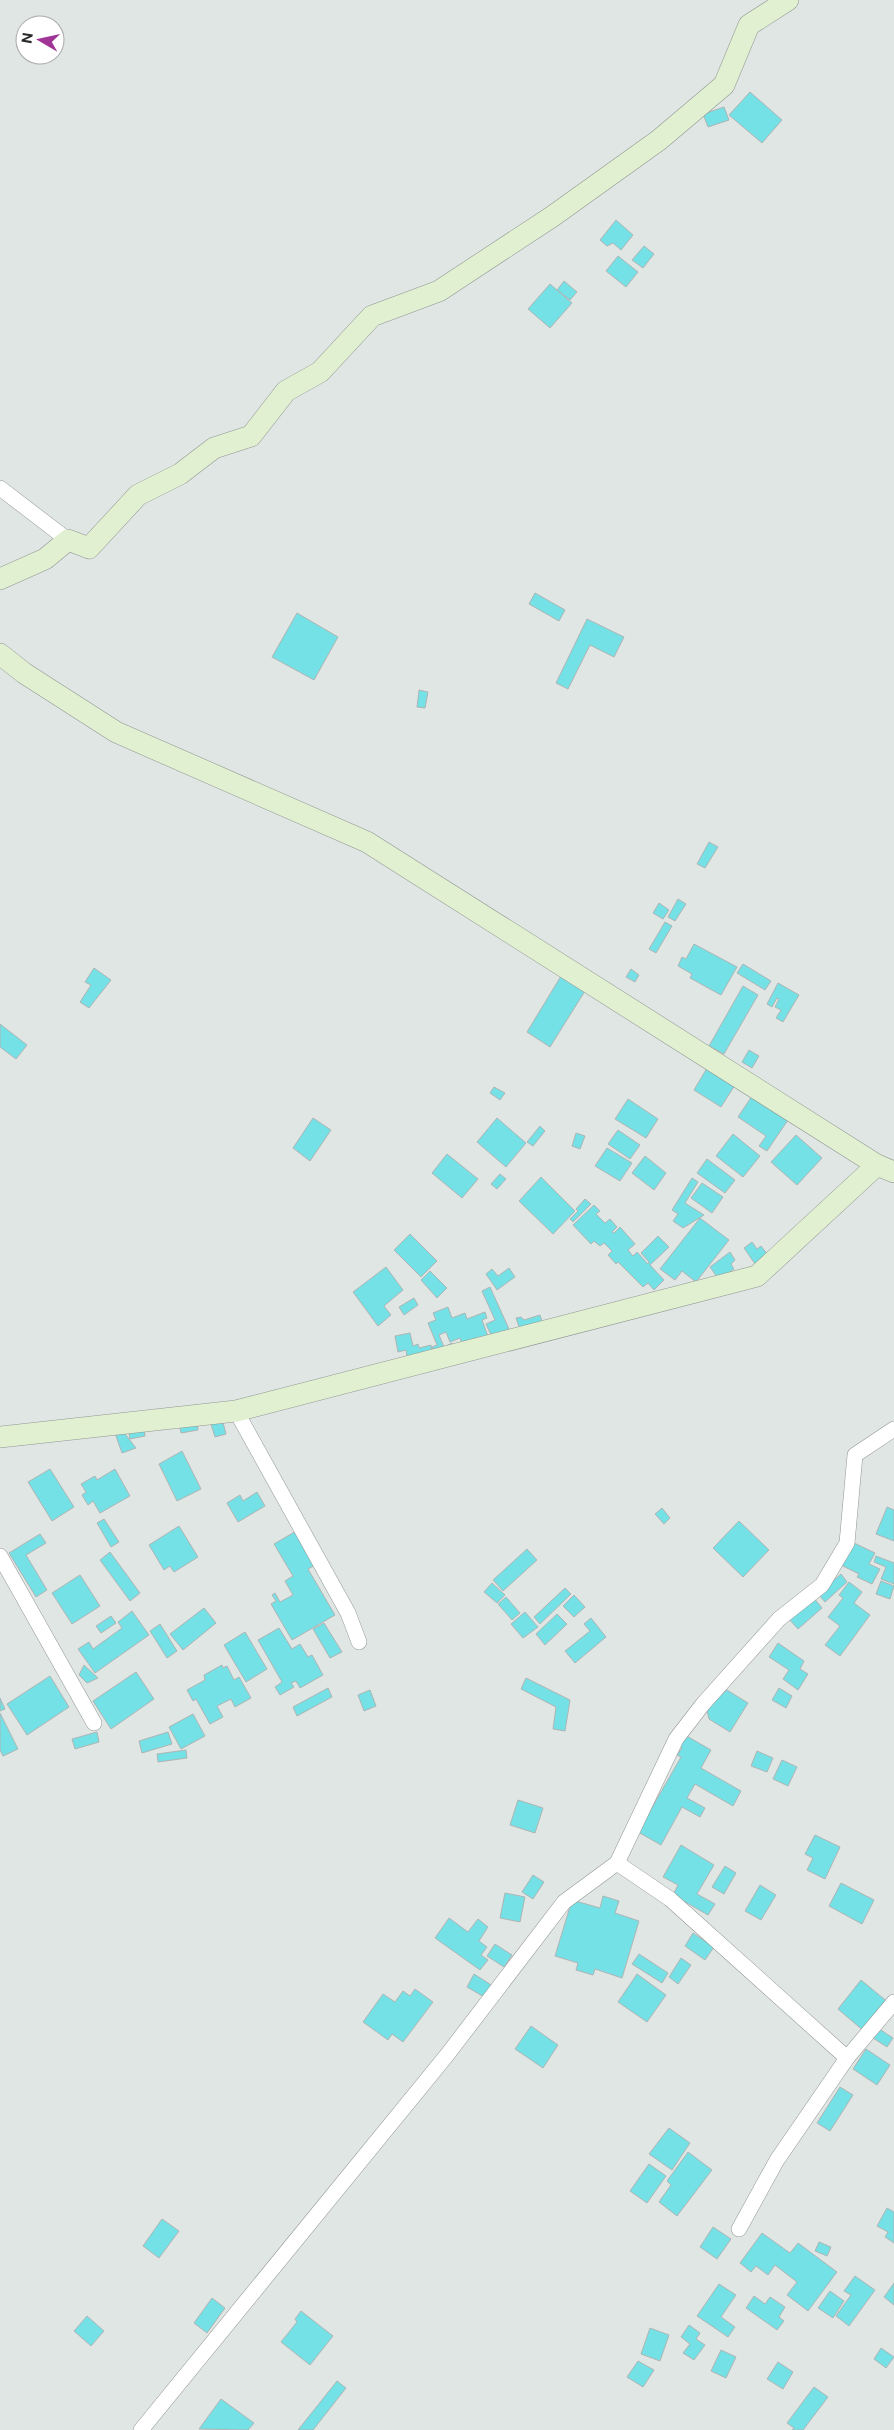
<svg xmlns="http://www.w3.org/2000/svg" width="894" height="2430" font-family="'Public Sans',sans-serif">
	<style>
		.building { fill: #73e1e5; stroke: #afb5b5 }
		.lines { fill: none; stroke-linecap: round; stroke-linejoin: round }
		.street-casing { stroke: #919694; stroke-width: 16 }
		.secondary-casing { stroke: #919694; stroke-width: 22 }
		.street { stroke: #fff; stroke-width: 15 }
		.secondary { stroke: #e0f0d0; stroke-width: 21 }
	</style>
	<rect width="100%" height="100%" fill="#e0e6e3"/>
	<!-- building -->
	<g class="building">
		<polygon points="750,92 782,120 762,143 729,115"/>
		<polygon points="724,107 729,120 708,127 703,114"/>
		<polygon points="616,220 633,235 621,250 613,243 607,246 600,240"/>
		<polygon points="644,246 654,254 643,268 632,260"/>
		<polygon points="618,256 638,272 626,287 606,271"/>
		<polygon points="564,281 577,292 570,300 557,290"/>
		<polygon points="550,284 572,303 550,328 528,309"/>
		<polygon points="535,593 565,610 559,621 529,604"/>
		<polygon points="297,613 338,637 314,680 272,657"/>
		<polygon points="587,619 624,637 614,657 590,645 568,689 556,683"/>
		<polygon points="419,690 428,692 425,708 417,707"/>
		<polygon points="709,842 718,847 705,868 697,864"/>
		<polygon points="678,899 686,904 675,921 668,917"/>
		<polygon points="659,903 669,910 663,919 653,913"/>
		<polygon points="665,922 672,926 656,953 649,949"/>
		<polygon points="694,944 737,967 721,995 690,978 692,974 678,966 682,957 686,959"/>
		<polygon points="743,964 771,981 765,990 737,973"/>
		<polygon points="94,968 111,980 89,1008 80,1002 91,985 85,982"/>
		<polygon points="631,969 639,975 635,982 626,977"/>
		<polygon points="561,976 585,991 550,1047 527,1032"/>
		<polygon points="778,983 799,995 783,1022 776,1018 781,1010 775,1007 779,999 777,998 772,1007 767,1004"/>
		<polygon points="743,986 758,995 724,1054 709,1046"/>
		<polygon points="0,1024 27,1045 16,1059 0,1047"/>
		<polygon points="749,1050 759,1056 752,1068 742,1062"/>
		<polygon points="707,1068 735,1085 721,1107 694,1090"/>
		<polygon points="494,1087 505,1093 500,1100 490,1093"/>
		<polygon points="752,1096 788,1120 767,1151 759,1146 766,1136 738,1117"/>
		<polygon points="628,1099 658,1119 646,1138 615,1119"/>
		<polygon points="313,1118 331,1130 310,1161 293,1148"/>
		<polygon points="497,1118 526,1143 506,1167 477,1142"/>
		<polygon points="540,1126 545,1131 533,1146 527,1142"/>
		<polygon points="618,1130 640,1145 630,1159 608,1144"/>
		<polygon points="576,1133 585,1136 580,1149 572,1146"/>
		<polygon points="733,1134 760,1156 743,1177 716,1156"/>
		<polygon points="796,1135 822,1158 797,1185 771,1162"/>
		<polygon points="607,1148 632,1163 620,1181 595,1166"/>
		<polygon points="447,1154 478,1179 462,1198 432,1173"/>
		<polygon points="645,1156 666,1173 654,1190 632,1173"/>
		<polygon points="707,1159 735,1180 725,1193 697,1173"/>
		<polygon points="500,1174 506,1179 497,1189 491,1184"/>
		<polygon points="541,1177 575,1211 553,1234 519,1201"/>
		<polygon points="692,1178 698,1182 685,1203 704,1215 683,1228 673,1221 678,1214 672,1210"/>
		<polygon points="702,1183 723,1197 712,1213 691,1198"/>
		<polygon points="585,1199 591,1204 573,1222 570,1219 578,1211 576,1209"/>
		<polygon points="594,1205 600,1211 596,1214 605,1223 610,1219 617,1227 612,1232 614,1233 620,1227 635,1244 628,1250 633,1256 637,1252 648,1264 649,1262 641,1253 658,1236 669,1247 650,1265 664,1280 654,1290 648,1283 643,1287 618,1262 616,1264 608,1255 612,1251 604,1243 600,1246 594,1241 591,1244 573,1225"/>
		<polygon points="700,1218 729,1240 696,1282 682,1271 675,1280 660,1269"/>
		<polygon points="410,1234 437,1261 421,1277 394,1250"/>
		<polygon points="752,1242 757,1249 761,1246 768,1255 755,1264 744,1248"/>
		<polygon points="730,1252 735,1260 731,1264 734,1269 719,1280 710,1267"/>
		<polygon points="386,1267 403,1290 384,1306 391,1315 378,1326 353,1292"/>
		<polygon points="509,1268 515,1277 497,1290 486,1274 492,1269 498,1276"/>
		<polygon points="430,1271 447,1288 437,1298 421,1280"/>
		<polygon points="490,1287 509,1329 492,1337 486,1324 495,1320 482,1291"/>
		<polygon points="414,1298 418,1305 404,1315 399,1307"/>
		<polygon points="448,1307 452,1318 465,1313 467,1319 485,1312 487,1318 482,1320 489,1339 464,1349 460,1338 450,1342 446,1332 439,1335 444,1347 452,1343 454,1348 435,1356 432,1347 437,1345 428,1323 436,1320 433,1313"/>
		<polygon points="540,1315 543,1324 521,1332 516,1318 521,1317 524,1320"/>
		<polygon points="410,1333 413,1346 418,1344 419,1348 431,1345 432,1351 408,1362 406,1350 398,1352 395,1336"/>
		<polygon points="221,1415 226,1434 215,1437 209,1418"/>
		<polygon points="197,1420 198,1430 181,1433 179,1423"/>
		<polygon points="144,1426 145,1436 130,1439 128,1428"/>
		<polygon points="122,1430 136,1448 122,1453 115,1433"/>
		<polygon points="182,1451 201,1489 177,1501 159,1464"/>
		<polygon points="50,1469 74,1507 52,1521 28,1482"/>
		<polygon points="115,1469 130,1496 100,1513 93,1501 88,1505 82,1495 86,1492 81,1484 95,1476 97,1480"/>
		<polygon points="257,1492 265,1506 238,1522 227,1503 240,1495 243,1501"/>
		<polygon points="887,1507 894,1510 894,1541 876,1534"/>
		<polygon points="662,1508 670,1518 664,1524 655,1514"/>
		<polygon points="104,1519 119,1542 111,1547 97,1523"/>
		<polygon points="739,1521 769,1550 743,1577 713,1548"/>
		<polygon points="179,1526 198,1557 174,1572 170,1566 164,1570 149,1545"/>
		<polygon points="298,1530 317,1564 308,1569 335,1615 292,1640 271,1604 276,1601 272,1595 275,1593 280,1602 293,1595 285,1581 293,1576 274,1544"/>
		<polygon points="40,1534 46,1543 26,1555 47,1590 36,1597 9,1553"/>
		<polygon points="852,1542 875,1553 869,1564 880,1569 872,1584 857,1577 859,1574 841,1565"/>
		<polygon points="527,1549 537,1560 503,1591 493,1580"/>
		<polygon points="110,1552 140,1593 130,1601 100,1560"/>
		<polygon points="876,1556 894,1563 894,1584 881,1579 886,1567 874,1562"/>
		<polygon points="841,1574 847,1582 825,1602 818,1594"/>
		<polygon points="80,1575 100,1606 72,1624 52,1593"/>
		<polygon points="881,1581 894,1586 890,1599 876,1594"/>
		<polygon points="849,1582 862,1592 854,1603 870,1615 840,1656 825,1645 840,1626 828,1617 843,1598 839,1595"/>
		<polygon points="492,1583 505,1595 497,1603 484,1592"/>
		<polygon points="565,1588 571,1594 540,1624 534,1617"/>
		<polygon points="574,1595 585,1607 574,1617 563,1606"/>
		<polygon points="506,1597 520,1613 512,1620 498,1604"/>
		<polygon points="813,1597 822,1608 798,1629 788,1618"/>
		<polygon points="204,1608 216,1623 183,1650 170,1634"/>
		<polygon points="132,1611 149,1635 95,1673 78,1649 89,1642 93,1649 122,1628 118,1622"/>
		<polygon points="525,1612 538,1627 523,1638 511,1624"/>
		<polygon points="557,1614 567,1624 545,1645 536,1634"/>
		<polygon points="111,1616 116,1623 101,1633 96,1626"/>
		<polygon points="591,1618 606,1637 575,1663 565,1651 590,1631 584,1624"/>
		<polygon points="324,1623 342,1652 330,1658 313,1629"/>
		<polygon points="160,1624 177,1651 167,1658 150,1631"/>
		<polygon points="279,1628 292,1649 300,1644 308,1657 312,1655 323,1675 300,1688 296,1681 291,1683 294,1687 280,1695 275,1687 282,1682 258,1640"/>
		<polygon points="245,1632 267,1669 246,1682 224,1645"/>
		<polygon points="778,1643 804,1661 800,1669 808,1674 798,1690 783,1679 789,1670 769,1657"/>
		<polygon points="84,1665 98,1678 87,1683 79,1675"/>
		<polygon points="222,1665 223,1668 227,1666 234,1680 239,1677 251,1698 235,1707 231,1699 217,1706 223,1717 210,1724 196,1699 193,1701 187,1690 205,1680 204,1675"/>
		<polygon points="136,1672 154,1699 111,1729 93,1701"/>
		<polygon points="50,1676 69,1707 27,1735 7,1704"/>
		<polygon points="526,1678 570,1700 565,1731 553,1729 556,1707 521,1689"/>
		<polygon points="328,1688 332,1697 297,1716 293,1707"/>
		<polygon points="779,1688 792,1696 786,1708 772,1700"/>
		<polygon points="370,1690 376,1706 364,1711 358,1695"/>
		<polygon points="727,1690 748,1703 730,1732 709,1719 706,1707"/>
		<polygon points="0,1698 5,1709 0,1711"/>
		<polygon points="0,1713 18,1749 3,1756 0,1750"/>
		<polygon points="193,1714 205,1736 181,1749 169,1727"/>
		<polygon points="97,1732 99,1742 75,1749 72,1739"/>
		<polygon points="168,1732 172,1744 142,1753 139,1741"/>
		<polygon points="685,1735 711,1750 701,1768 741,1791 733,1806 695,1784 687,1798 705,1808 700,1817 682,1807 661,1845 638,1832 681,1757 677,1755 682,1748 679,1745"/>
		<polygon points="186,1750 187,1758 158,1762 157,1754"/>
		<polygon points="757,1751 773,1758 767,1772 751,1766"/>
		<polygon points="782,1760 797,1767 788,1786 773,1779"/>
		<polygon points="518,1800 543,1808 535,1833 510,1825"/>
		<polygon points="815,1835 840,1847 825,1879 807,1870 813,1858 805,1854"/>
		<polygon points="681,1845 714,1865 697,1894 715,1904 708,1915 673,1895 678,1885 663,1877"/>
		<polygon points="725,1866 736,1873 724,1894 712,1887"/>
		<polygon points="533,1875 544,1882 533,1899 522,1892"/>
		<polygon points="841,1883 874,1900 862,1924 829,1906"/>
		<polygon points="760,1885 776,1895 761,1920 745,1911"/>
		<polygon points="505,1893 525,1897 520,1922 500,1918"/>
		<polygon points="603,1896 619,1901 615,1913 639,1921 622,1978 595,1969 593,1975 576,1970 578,1963 555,1956 572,1900 600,1908"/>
		<polygon points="449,1918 468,1932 478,1919 488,1927 479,1941 487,1947 481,1955 488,1960 480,1970 435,1938"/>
		<polygon points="693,1933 714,1947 705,1960 685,1946"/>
		<polygon points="495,1944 512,1955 504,1967 487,1956"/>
		<polygon points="639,1954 668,1973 662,1983 632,1964"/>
		<polygon points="681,1958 691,1965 678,1984 669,1977"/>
		<polygon points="474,1974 493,1986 486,1998 467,1987"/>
		<polygon points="637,1974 666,1995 647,2022 618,2002"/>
		<polygon points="861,1980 889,2003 865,2032 838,2009"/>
		<polygon points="415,1989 433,2002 403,2042 392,2034 388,2040 363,2022 383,1994 395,2002 403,1991 410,1996"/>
		<polygon points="531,2026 558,2045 543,2068 515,2049"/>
		<polygon points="878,2028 893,2038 887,2047 873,2038"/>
		<polygon points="866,2049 890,2065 877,2085 853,2069"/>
		<polygon points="840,2087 853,2095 830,2131 817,2123"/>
		<polygon points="669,2128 690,2143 672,2170 649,2154"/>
		<polygon points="688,2152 712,2170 677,2216 659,2202 671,2185 667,2181"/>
		<polygon points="649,2164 666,2176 647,2203 630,2191"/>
		<polygon points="887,2208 894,2212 894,2243 885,2237 888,2232 877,2226"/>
		<polygon points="162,2219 179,2231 159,2258 143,2246"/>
		<polygon points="713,2227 731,2239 717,2259 700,2247"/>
		<polygon points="762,2233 790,2253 798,2243 837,2272 808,2311 787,2295 797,2282 775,2265 768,2275 756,2266 751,2272 740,2263"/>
		<polygon points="819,2242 831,2247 827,2256 815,2251"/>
		<polygon points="855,2276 875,2290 849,2326 836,2316 851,2295 844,2291"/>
		<polygon points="894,2283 894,2305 884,2297"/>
		<polygon points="719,2284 736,2295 721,2317 735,2327 728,2337 697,2316"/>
		<polygon points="830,2291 844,2301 833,2318 818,2308"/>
		<polygon points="754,2296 765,2304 770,2297 785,2307 779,2317 784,2321 777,2330 746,2308"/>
		<polygon points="212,2298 225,2308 207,2333 194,2323"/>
		<polygon points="301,2311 333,2336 310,2365 281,2342 297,2322 295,2319"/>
		<polygon points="87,2316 104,2331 91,2346 74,2331"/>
		<polygon points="689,2325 700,2333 696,2339 705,2345 694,2360 683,2353 690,2344 681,2337"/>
		<polygon points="650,2328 669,2335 660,2361 641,2354"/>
		<polygon points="881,2348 894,2357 886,2368 874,2359"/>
		<polygon points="721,2350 736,2357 726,2378 711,2371"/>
		<polygon points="638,2361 654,2370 643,2387 627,2377"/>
		<polygon points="778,2362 793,2372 783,2389 767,2379"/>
		<polygon points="337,2381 346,2388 313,2430 298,2430"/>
		<polygon points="814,2387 828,2397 803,2430 792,2430 794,2428 787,2423"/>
		<polygon points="221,2399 254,2423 248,2430 199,2429"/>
	</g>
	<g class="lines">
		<!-- street casing -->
		<g class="street-casing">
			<g id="street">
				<polyline points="0,488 68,540"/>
				<polyline points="236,1411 348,1613 359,1642"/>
				<polyline points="0,1556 94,1723"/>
				<polyline points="617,1863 670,1899 847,2058"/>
				<polyline points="739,2229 777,2160 847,2058 894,2002"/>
				<polyline points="141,2430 447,2055 564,1902 617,1863 676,1739 703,1704 779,1619 822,1585 847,1543 855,1455 894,1429"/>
			</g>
		</g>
		<!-- secondary casing -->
		<g class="secondary-casing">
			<g id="secondary">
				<polyline points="0,579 45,559 68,540 89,548 138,495 180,474 214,448 251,436 286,391 320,372 372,316 439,291 553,216 659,140 724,85 749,25 788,0"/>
				<polyline points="0,654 24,673 116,732 367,842 877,1165 894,1172"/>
				<polyline points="0,1437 236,1411 757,1276 877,1165"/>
			</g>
		</g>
		<!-- street -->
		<use href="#street" class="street"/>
		<!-- secondary -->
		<use href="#secondary" class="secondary"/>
	</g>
	<!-- north arrow -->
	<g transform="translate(40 40) rotate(279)"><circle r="24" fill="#ffffff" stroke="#a9a9a9"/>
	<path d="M0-4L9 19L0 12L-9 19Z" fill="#a13595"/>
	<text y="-8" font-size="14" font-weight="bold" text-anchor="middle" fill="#272928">N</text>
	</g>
</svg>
